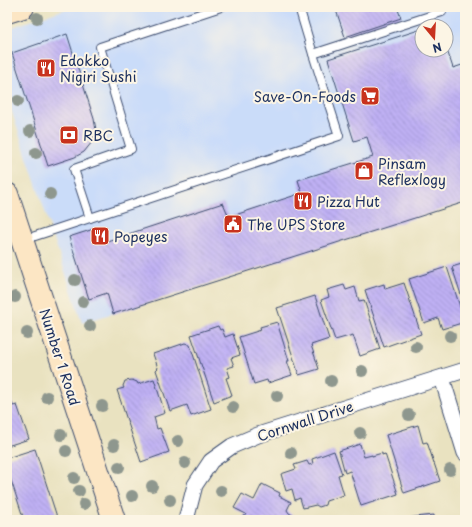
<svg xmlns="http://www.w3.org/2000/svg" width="472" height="527" font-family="'Playpen Sans',sans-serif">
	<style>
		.built { fill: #cadcf9; fill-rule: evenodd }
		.building { fill: url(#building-back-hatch) }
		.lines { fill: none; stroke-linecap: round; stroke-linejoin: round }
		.lane-casing { stroke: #3a4a6d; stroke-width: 10 }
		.street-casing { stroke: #3a4a6d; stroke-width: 17 }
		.secondary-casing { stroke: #3a4a6d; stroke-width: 24 }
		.lane { stroke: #fff; stroke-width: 8 }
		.street { stroke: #fff; stroke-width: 15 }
		.secondary { stroke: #fce6c4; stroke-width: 22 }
		.tree { fill: #8e978e }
		.labels { text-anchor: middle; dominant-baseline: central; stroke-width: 4; stroke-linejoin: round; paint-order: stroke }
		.poi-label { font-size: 14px; fill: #1b2f5e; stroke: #fcf5e5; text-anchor: start }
		.street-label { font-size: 14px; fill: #1b2f5e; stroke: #fcf5e5 }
	</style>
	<defs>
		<pattern id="building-back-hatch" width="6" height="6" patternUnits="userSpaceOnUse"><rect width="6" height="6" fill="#bfb0f4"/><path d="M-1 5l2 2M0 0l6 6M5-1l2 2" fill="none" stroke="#9a90c9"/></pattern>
	</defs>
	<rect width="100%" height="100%" fill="#fcf5e5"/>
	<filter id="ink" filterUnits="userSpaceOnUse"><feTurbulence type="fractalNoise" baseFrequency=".025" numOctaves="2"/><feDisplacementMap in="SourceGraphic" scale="8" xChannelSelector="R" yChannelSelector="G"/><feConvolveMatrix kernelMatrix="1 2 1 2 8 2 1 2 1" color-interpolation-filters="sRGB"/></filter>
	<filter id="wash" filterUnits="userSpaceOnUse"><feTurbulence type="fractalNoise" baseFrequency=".012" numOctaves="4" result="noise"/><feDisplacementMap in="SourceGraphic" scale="16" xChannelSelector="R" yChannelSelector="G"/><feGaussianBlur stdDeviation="0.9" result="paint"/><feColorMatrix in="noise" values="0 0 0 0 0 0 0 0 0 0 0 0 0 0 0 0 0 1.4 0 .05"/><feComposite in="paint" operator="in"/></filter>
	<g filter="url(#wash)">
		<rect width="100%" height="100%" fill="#e9e2c0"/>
		<!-- built -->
		<path class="built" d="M 72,7 L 465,7 L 465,202 L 82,323 L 7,97 L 7,30 L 18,25 ZM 422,26 L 446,26 L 446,50 L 422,50 Z"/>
		<g id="blocks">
			<!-- building -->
			<g class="building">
				<polygon points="335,7 397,7 401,18 345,37"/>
				<polygon points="422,29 422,50 447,50 453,68 465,64 465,202 113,314 107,293 89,299 69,237 103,226 107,241 223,203 229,217 302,193 298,180 373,157 367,137 354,141 328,59"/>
				<polygon points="67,34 94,119 96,130 92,142 84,152 75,157 48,166 12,53"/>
				<polygon points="465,263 465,307 452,267"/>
				<polygon points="447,267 465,322 442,329 438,318 424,323 409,279"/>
				<polygon points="404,283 421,334 384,347 365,290 384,284 385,289"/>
				<polygon points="344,285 346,290 355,287 359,301 364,300 380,349 360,356 353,335 335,340 321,300 329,297 327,290"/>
				<polygon points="315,296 329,339 311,345 319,369 299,375 277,308"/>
				<polygon points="277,322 289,361 287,361 292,375 268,383 267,380 254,384 239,337 261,330 260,327"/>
				<polygon points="218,326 220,330 222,329 225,337 233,334 240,355 231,358 234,366 227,368 230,377 226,378 232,395 214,402 191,335"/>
				<polygon points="185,343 190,345 211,409 191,416 187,405 170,411 156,370 158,368 153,354"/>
				<polygon points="154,379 165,413 154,417 157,429 160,428 169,452 141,462 117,390 124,388 123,386 125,381 132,380 137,382 138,384"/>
				<polygon points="7,388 13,406 17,405 29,439 7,446"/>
				<polygon points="418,425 423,443 427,442 440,481 404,493 386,435"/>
				<polygon points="360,444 364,457 372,455 372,456 382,453 382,455 385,454 398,494 361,506 350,471 345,473 339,451"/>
				<polygon points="35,449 58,520 24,520 7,468 7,458"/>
				<polygon points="334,451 342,474 338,475 344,495 326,501 325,505 319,507 316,505 303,508 300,498 295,500 292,489 286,491 281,474 296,469 294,465 307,461 309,465 313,464 312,459"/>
				<polygon points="262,484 280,493 279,496 291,502 287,510 289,513 296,517 295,520 240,520 243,516 244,517 246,514 234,508 242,494 254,500"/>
				<polygon points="434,515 434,520 397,520 397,519"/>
			</g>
		</g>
	</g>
	<g filter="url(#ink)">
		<use href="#blocks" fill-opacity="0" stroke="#3a4a6d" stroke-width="1"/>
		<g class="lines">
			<!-- lane casing -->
			<g class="lane-casing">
				<g id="lane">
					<polyline points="313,54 442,12 440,7"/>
					<polyline points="90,218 74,169 131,149 100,47 221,7"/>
					<polyline points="23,240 339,136 313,54 299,7"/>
				</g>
			</g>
			<!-- street casing -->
			<g class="street-casing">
				<g id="street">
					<polyline points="442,378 465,453"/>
					<polyline points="188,520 187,516 195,485 211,461 232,446 258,435 465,370"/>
				</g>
			</g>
			<!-- secondary casing -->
			<g class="secondary-casing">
				<g id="secondary">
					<polyline points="7,12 23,7"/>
					<polyline points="7,194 114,520"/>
				</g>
			</g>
			<!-- lane -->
			<use href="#lane" class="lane"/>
			<!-- street -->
			<use href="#street" class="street"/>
			<!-- secondary -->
			<use href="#secondary" class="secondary"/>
		</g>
		<!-- trees -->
		<g class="tree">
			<circle cx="37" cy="18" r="6"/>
			<circle cx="18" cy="101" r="6"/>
			<circle cx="30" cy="131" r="6"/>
			<circle cx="36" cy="153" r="6"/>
			<circle cx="50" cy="194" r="6"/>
			<circle cx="75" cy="280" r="6"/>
			<circle cx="15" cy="297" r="6"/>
			<circle cx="83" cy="302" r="6"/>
			<circle cx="90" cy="326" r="6"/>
			<circle cx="27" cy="333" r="6"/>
			<circle cx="450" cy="336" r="6"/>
			<circle cx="416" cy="347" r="6"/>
			<circle cx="362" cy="371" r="6"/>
			<circle cx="331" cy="381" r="6"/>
			<circle cx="277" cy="396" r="6"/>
			<circle cx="47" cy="397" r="6"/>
			<circle cx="102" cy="406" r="6"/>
			<circle cx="233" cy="407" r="6"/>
			<circle cx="409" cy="415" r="6"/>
			<circle cx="360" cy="433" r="6"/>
			<circle cx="61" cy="435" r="6"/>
			<circle cx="178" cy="441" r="6"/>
			<circle cx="114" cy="445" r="6"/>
			<circle cx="66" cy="451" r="6"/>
			<circle cx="291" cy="453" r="6"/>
			<circle cx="185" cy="463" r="6"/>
			<circle cx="119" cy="467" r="6"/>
			<circle cx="450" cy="470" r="6"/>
			<circle cx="74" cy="478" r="6"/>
			<circle cx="152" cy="486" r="6"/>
			<circle cx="79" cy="491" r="6"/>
			<circle cx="221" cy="491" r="6"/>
			<circle cx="132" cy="496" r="6"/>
			<circle cx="170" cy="500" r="6"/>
			<circle cx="84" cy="504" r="6"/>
		</g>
	</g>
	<!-- icons -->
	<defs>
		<g id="restaurant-square" transform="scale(1)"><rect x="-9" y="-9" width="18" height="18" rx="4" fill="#c8321e" stroke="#fcf5e5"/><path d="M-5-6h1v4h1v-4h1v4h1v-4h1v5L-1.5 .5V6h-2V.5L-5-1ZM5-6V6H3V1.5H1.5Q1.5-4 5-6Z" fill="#fff"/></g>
		<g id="supermarket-square" transform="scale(1)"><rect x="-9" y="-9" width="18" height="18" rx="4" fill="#c8321e" stroke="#fcf5e5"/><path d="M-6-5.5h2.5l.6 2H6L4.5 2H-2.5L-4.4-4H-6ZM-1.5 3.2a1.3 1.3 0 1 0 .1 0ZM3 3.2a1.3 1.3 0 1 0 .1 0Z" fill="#fff"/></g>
		<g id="bank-square" transform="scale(1)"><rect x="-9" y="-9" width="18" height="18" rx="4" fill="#c8321e" stroke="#fcf5e5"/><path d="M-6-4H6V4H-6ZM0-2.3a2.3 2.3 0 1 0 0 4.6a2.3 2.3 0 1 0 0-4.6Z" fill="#fff"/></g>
		<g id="shop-square" transform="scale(1)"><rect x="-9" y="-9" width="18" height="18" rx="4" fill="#c8321e" stroke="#fcf5e5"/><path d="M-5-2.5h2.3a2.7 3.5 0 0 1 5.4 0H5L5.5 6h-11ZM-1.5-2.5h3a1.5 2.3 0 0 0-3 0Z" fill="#fff"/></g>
		<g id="civic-square" transform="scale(1)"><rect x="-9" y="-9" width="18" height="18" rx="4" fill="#c8321e" stroke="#fcf5e5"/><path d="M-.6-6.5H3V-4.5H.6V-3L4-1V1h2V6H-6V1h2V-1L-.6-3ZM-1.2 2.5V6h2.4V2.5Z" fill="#fff"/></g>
	</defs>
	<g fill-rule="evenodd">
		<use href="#restaurant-square" x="46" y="68"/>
		<use href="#supermarket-square" x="370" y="96"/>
		<use href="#bank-square" x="69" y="135"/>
		<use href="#shop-square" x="364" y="171"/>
		<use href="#restaurant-square" x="303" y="201"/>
		<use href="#civic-square" x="233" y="224"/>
		<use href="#restaurant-square" x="100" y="236"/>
	</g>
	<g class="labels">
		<!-- poi labels -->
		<g class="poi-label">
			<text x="60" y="60">Edokko<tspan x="60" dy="16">Nigiri Sushi</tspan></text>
			<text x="356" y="96" text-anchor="end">Save-On-Foods</text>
			<text x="83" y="135">RBC</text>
			<text x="378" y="163">Pinsam<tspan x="378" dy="16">Reflexlogy</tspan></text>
			<text x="317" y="201">Pizza Hut</text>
			<text x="247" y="224">The UPS Store</text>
			<text x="114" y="236">Popeyes</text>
		</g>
		<!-- street labels -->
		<g class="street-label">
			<text transform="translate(60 357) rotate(72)">Number 1 Road</text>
			<text transform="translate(305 421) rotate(-18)">Cornwall Drive</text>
		</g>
	</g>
	<!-- margin -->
	<rect width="472" height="527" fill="none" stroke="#fcf5e5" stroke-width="24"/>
	<!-- north arrow -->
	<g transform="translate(434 38) rotate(162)"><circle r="19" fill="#fcf5e5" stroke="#a2a6af"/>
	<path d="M0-3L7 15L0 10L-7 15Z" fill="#c8321e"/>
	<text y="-6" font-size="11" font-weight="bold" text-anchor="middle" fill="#1b2f5e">N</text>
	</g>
</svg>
